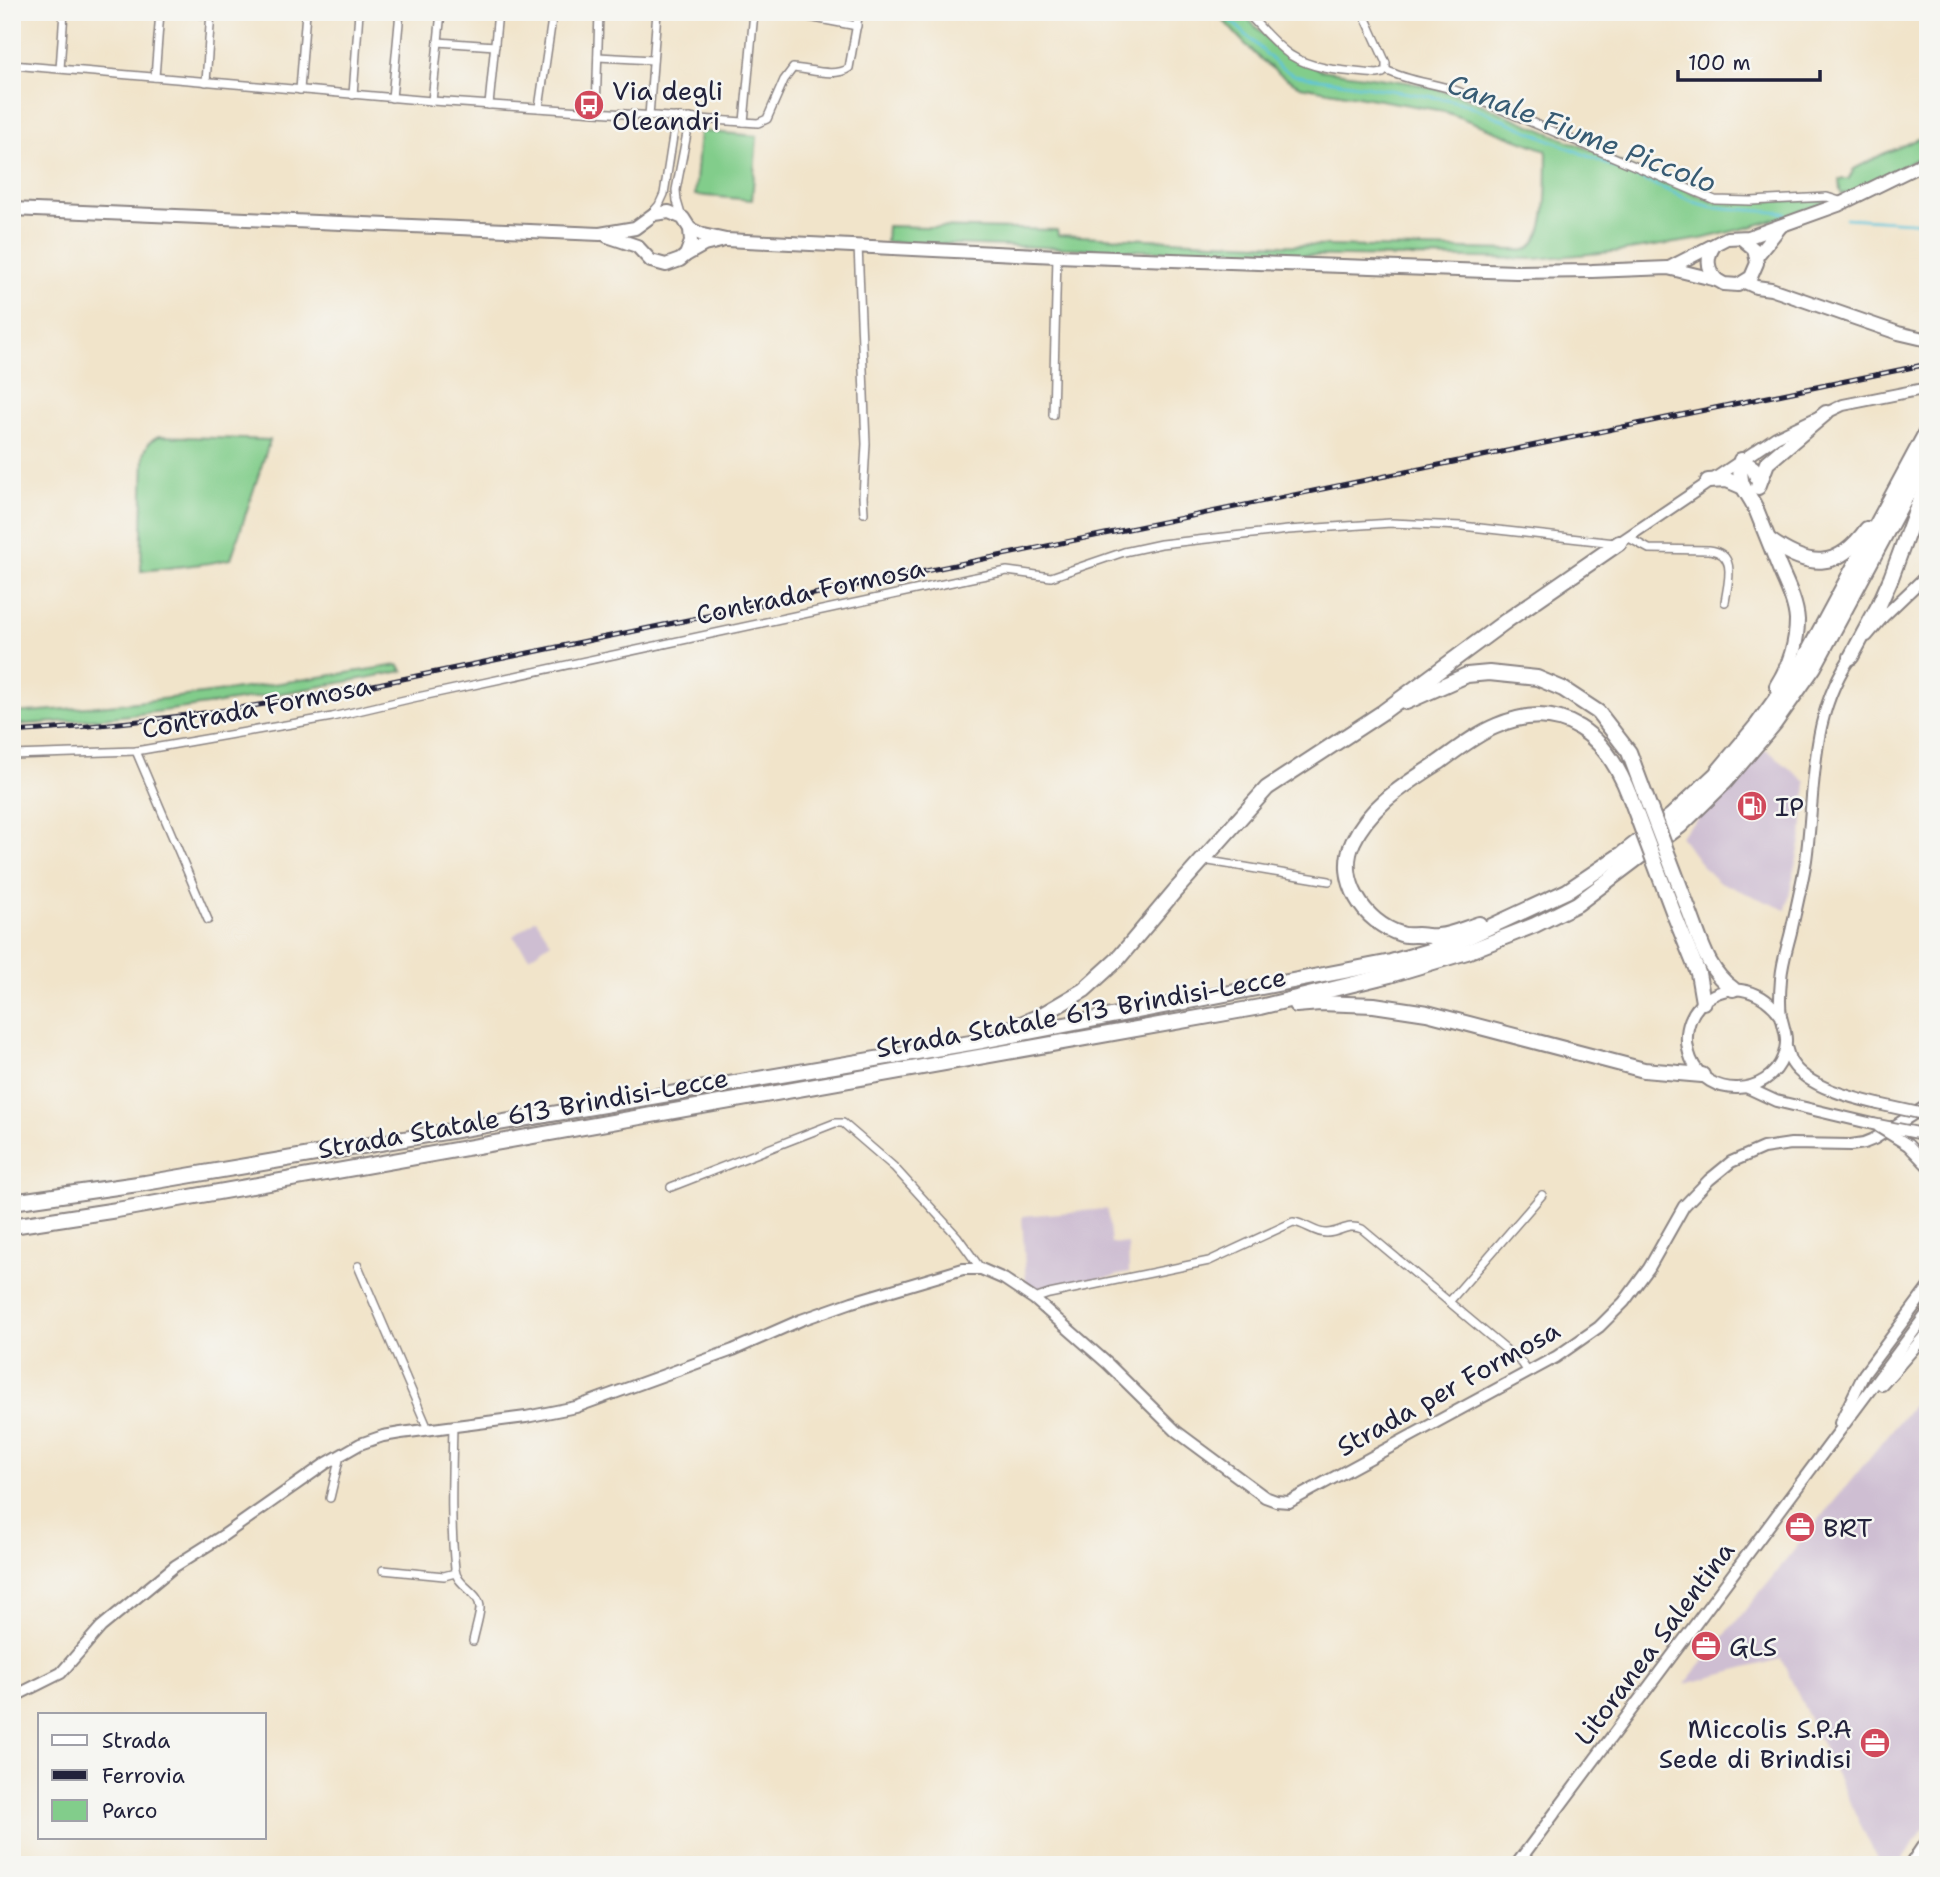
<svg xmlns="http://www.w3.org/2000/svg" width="1940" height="1877" font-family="'Shantell Sans',sans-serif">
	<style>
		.industrial { fill: #cebed2 }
		.green { fill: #82cd8b; stroke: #527863; stroke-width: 2 }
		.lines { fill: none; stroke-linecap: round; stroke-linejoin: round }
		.stream { stroke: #5dc4db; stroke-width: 2.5 }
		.street-casing { stroke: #8a8382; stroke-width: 10 }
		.secondary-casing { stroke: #8a8382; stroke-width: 14 }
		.primary-casing { stroke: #8a8382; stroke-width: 16 }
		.highway-casing { stroke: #8a8382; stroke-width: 18 }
		.street { stroke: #fff; stroke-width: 7 }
		.secondary { stroke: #fff; stroke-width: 10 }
		.primary { stroke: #fff; stroke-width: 12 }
		.highway { stroke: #fff; stroke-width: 14 }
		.rail-casing { stroke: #22223b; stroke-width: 5 }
		.rail { stroke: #f6f6f2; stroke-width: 2.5; stroke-dasharray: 8; stroke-linecap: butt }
		.secondary-bridge-casing { stroke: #8a8382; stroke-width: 14; stroke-linecap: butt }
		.highway-bridge-casing { stroke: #8a8382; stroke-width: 18; stroke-linecap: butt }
		.secondary-bridge { stroke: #fff; stroke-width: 10 }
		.highway-bridge { stroke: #fff; stroke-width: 14 }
		.labels { text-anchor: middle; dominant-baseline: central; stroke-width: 5; stroke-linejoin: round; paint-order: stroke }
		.poi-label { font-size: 26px; fill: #22223b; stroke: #f6f6f2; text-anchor: start }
		.street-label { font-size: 26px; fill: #22223b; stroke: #f6f6f2 }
		.water-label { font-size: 28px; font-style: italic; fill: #375b73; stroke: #f6f6f2 }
	</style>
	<rect width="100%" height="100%" fill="#f6f6f2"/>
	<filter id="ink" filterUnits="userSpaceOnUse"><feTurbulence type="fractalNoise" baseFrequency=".0143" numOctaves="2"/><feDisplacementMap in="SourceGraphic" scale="14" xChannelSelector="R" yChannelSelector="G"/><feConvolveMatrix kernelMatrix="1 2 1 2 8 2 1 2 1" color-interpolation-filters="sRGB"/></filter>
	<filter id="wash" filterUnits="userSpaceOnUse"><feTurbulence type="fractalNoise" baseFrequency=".00686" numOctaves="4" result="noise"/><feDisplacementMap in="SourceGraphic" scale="28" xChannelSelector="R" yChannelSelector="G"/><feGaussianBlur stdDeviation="1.57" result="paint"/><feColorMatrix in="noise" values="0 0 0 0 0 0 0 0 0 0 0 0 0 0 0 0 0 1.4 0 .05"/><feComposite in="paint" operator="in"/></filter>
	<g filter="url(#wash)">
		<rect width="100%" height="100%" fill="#f1e4ca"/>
		<!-- industrial -->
		<g class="industrial">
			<polygon points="1766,749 1806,782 1802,836 1786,910 1717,881 1704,868 1680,836"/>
			<polygon points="536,919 551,942 529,957 513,936"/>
			<polygon points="1107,1209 1111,1243 1128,1244 1129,1273 1039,1291 1026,1284 1022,1216"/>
			<polygon points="1928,1386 1928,1823 1898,1865 1880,1865 1781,1659 1685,1684"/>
		</g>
		<!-- green -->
		<g class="green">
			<path d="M 1216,12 L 1241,12 L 1275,46 L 1321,70 L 1413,83 L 1459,95 L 1712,201 L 1824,200 L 1825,203 L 1754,226 L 1701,239 L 1622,251 L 1535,259 L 1281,255 L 886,242 L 887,226 L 1057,230 L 1058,235 L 1283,245 L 1514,250 C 1518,250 1522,251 1525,250 C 1551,241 1546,177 1547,154 L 1546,150 L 1443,111 L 1300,86 C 1266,70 1240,39 1216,12 Z"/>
			<polygon points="700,131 757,136 752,200 695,195"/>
			<polygon points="1928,135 1928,153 1852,193 1842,194 1840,191 1839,179 1849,179 1854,169 1883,154"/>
			<path d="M 159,436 L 270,440 L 231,559 L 210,563 L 141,571 L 144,454 C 147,445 150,440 159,436 Z"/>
			<path d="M 398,665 L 403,671 C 275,696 143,718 12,725 L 12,713 C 142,705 270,685 398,665 Z"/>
		</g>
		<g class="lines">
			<!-- stream -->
			<g class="stream">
				<polyline points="1222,12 1280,67 1294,75 1446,99 1466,104 1697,203 1712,207 1786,213"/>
				<polyline points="1846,218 1928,223"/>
			</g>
		</g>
	</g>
	<g filter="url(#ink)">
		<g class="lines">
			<!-- street casing -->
			<g class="street-casing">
				<g id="street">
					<polyline points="173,12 211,15"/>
					<polyline points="782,12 857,26"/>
					<path d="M 1246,12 C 1260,26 1274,44 1290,55 C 1315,71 1349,71 1377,74 L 1383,73 L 1386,70"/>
					<polyline points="1363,12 1386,63 1386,70"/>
					<polyline points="438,42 495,46"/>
					<polyline points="598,57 653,60"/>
					<path d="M 12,65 L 432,101 L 758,123 L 767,119 L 784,80 L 793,68 C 809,69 835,78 849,68 L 859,12"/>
					<polyline points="60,69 64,12"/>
					<path d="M 1386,70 C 1409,82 1436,83 1460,92 L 1715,200 L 1751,201 L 1827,197 L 1843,202"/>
					<polyline points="155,77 160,12"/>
					<polyline points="206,82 211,12"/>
					<polyline points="300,90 306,12"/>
					<polyline points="353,95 359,12"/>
					<polyline points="392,98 400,12"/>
					<polyline points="432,101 441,12"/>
					<polyline points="489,105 498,12"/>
					<polyline points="539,108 553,12"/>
					<polyline points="596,112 599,12"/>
					<polyline points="649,116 657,12"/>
					<polyline points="744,122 754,12"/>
					<polyline points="652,213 659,205 664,194 676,117"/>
					<polyline points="682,218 677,201 676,190 690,118"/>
					<polyline points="858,245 866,444 863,497 864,513"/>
					<polyline points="1053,415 1057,256"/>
					<path d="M 1627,537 L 1649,549 L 1709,550 C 1738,553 1728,582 1725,602"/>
					<polyline points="136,751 208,920"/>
					<polyline points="12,755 136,751 332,717 413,698 971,578 1007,571 1051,577 1124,552 1161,544 1288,530 1391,523 1462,526 1615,543"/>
					<polyline points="1203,860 1329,881"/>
					<polyline points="671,1187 835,1123 843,1123 894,1167 957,1236 981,1269"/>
					<polyline points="358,1266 428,1429"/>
					<path d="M 1034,1299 L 1049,1294 L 1209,1261 L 1293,1222 C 1305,1223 1316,1234 1327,1233 C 1341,1232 1348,1223 1362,1229 L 1522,1363 L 1528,1372"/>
					<polyline points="1449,1302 1542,1195"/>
					<path d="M 453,1426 C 452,1474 450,1522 455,1569 C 456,1586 481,1592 480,1609 C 479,1619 475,1631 473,1641"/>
					<polyline points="330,1498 340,1456"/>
					<polyline points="383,1570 444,1576 455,1573"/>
				</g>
			</g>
			<!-- secondary casing -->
			<g class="secondary-casing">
				<g id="secondary">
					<polyline points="1619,543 1776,437 1843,405 1928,388"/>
					<polyline points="1867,636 1883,617 1928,574"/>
					<path d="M 1781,1016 C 1741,960 1669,1002 1691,1059 C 1707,1099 1768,1097 1783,1057 C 1789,1039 1785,1033 1781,1016 C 1779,1004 1780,991 1781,979 C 1782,963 1787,948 1791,932 C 1796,909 1802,884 1806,860 C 1816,787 1808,713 1855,651"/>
					<path d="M 1786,1047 C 1788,1052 1789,1059 1792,1063 C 1807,1087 1853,1098 1878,1104"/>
					<polyline points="1748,1088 1776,1101 1873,1124"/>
					<polyline points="1908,1145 1928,1166"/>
					<polyline points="1882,1385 1928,1332"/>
					<polyline points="1840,1423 1864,1374 1928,1288"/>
					<polyline points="12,1696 17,1695 61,1673 101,1627 175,1566 224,1535 325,1464 360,1444 383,1436 401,1433 526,1417 576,1407 733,1350 801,1320 852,1302 963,1269 981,1269 1004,1279 1034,1299 1107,1363 1176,1431 1265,1497 1276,1501 1289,1502 1556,1357 1599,1327 1624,1302 1649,1268 1684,1206 1709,1180 1731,1162 1763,1148 1791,1144 1851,1145 1864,1143 1874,1139 1928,1105"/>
					<polyline points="1516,1865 1928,1312"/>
					<polyline points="1910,1865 1928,1838"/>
				</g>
			</g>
			<!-- primary casing -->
			<g class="primary-casing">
				<g id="primary">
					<polyline points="12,209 600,234 635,228 654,214 669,212 683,218 690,229 691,242 686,255"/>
					<polyline points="690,229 703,235 726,240 1057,256 1516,272 1592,271 1668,268 1717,280 1724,284 1738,285 1751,277 1757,263 1754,249 1742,239"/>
					<polyline points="607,236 637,246 651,261 666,265 680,260 686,255 704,245 721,241"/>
					<path d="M 1714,246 C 1706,258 1707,269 1717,280"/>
					<polyline points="1757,256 1781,226"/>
					<polyline points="1669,268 1727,238 1749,237 1838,205 1928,161"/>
					<polyline points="1745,282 1756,287 1771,289 1898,333 1928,340"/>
				</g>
			</g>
			<!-- highway casing -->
			<g class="highway-casing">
				<g id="highway">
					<polyline points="1708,481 1727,480 1741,486"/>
					<path d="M 1759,481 L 1753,468 L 1741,460 C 1738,489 1745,486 1756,509 C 1764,529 1772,549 1780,569 C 1787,585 1796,603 1797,620 C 1797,643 1789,667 1777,686"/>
					<polyline points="1758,487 1767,463 1826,413"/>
					<path d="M 1769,540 C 1808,568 1837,571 1867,529"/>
					<polyline points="1851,657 1879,605 1891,578 1928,478"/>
					<polyline points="1406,702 1467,675 1489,673 1537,678 1563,689 1598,712 1629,752 1645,795"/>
					<path d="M 1688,908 C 1700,938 1706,970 1733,989"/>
					<polyline points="1674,914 1698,973 1703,1002"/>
					<path d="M 1479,924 C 1466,928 1452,935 1438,936 C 1431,937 1424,935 1417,935 C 1412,935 1406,936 1401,934 C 1364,923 1336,879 1353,842 C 1370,805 1406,784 1438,763 C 1455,751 1476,734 1496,726 C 1563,697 1607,736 1630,797"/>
					<polyline points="1296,1005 1320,1003 1374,1005 1427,1013 1644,1070 1702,1075"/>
					<polyline points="1009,1029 1040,1016 1084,990 1117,960 1174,892 1267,788 1383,712 1506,621 1619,543"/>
					<polyline points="12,1202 145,1183 982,1041 1391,962 1453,944 1567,891 1622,854 1671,816 1716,774 1757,725 1804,660 1928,429"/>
					<polyline points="12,1226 117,1210 1260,1007 1390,975 1467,952 1535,925 1577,904 1680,826 1725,782 1774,724 1814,667 1928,455"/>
				</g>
			</g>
			<!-- street -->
			<use href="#street" class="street"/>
			<!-- secondary -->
			<use href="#secondary" class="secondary"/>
			<!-- primary -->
			<use href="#primary" class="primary"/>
			<!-- highway -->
			<use href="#highway" class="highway"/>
			<!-- rail casing -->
			<g class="rail-casing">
				<path id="rail" d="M 12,732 C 126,725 238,710 349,690 L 1928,364"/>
			</g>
			<!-- rail -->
			<use href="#rail" class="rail"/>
			<!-- secondary-bridge casing -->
			<g class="secondary-bridge-casing">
				<g id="secondary-bridge">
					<polyline points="1878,1104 1928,1115"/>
					<polyline points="1873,1124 1928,1135"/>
					<polyline points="1879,1127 1908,1145"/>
				</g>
			</g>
			<!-- highway-bridge casing -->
			<g class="highway-bridge-casing">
				<g id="highway-bridge">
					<polyline points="1645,795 1688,908"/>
					<polyline points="1630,797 1674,914"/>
				</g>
			</g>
			<!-- secondary-bridge -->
			<use href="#secondary-bridge" class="secondary-bridge"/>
			<!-- highway-bridge -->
			<use href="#highway-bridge" class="highway-bridge"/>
		</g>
	</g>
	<!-- icons -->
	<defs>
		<g id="bus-disc" transform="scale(1.575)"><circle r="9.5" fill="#d1495b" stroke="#f6f6f2"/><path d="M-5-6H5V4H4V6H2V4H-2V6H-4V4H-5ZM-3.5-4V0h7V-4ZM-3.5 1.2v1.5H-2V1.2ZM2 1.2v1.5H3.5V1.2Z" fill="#fff"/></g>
		<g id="fuel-disc" transform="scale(1.575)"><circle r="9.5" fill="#d1495b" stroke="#f6f6f2"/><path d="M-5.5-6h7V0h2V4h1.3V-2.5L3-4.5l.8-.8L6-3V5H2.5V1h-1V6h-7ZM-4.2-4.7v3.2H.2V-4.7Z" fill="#fff"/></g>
		<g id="office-disc" transform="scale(1.575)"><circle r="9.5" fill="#d1495b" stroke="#f6f6f2"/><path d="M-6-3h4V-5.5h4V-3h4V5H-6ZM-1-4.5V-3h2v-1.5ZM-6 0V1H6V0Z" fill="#fff"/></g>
	</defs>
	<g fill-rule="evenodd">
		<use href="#bus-disc" x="589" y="105"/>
		<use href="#fuel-disc" x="1752" y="806"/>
		<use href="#office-disc" x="1800" y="1527"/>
		<use href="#office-disc" x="1706" y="1646"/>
		<use href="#office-disc" x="1875" y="1743"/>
	</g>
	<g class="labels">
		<!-- poi labels -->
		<g class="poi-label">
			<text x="612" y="90">Via degli<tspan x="612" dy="30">Oleandri</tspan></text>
			<text x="1775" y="806">IP</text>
			<text x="1823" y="1527">BRT</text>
			<text x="1729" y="1646">GLS</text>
			<text x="1852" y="1728" text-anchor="end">Miccolis S.P.A<tspan x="1852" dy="30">Sede di Brindisi</tspan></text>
		</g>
		<!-- street labels -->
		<g class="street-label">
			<text transform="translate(810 591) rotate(-12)">Contrada Formosa</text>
			<text transform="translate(256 707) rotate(-11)">Contrada Formosa</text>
			<text transform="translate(1081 1012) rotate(-10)">Strada Statale 613 Brindisi-Lecce</text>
			<text transform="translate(523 1113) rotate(-10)">Strada Statale 613 Brindisi-Lecce</text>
			<text transform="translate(1448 1388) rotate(-29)">Strada per Formosa</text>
			<text transform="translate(1654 1643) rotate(-53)">Litoranea Salentina</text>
		</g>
		<!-- water labels -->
		<g class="water-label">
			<text transform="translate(1582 133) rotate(21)">Canale Fiume Piccolo</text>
		</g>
	</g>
	<!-- margin -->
	<rect width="1940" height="1877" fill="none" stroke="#f6f6f2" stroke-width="42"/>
	<!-- legend -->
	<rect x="38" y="1713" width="228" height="126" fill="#f6f6f2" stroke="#a1a1a9" stroke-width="2"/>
	<rect x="52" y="1735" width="35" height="10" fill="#ffffff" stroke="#a1a1a9" stroke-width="2"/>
	<text x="102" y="1748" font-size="21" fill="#22223b">Strada</text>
	<rect x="52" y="1770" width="35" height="10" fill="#22223b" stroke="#a1a1a9" stroke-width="2"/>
	<text x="102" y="1783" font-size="21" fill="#22223b">Ferrovia</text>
	<rect x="52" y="1800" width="35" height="21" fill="#82cd8b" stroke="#a1a1a9" stroke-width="2"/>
	<text x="102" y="1818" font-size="21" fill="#22223b">Parco</text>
	<!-- scale -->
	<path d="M1678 70v10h142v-10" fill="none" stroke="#22223b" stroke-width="3.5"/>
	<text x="1688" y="70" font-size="21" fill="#22223b" stroke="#f6f6f2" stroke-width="5" paint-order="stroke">100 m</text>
</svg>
